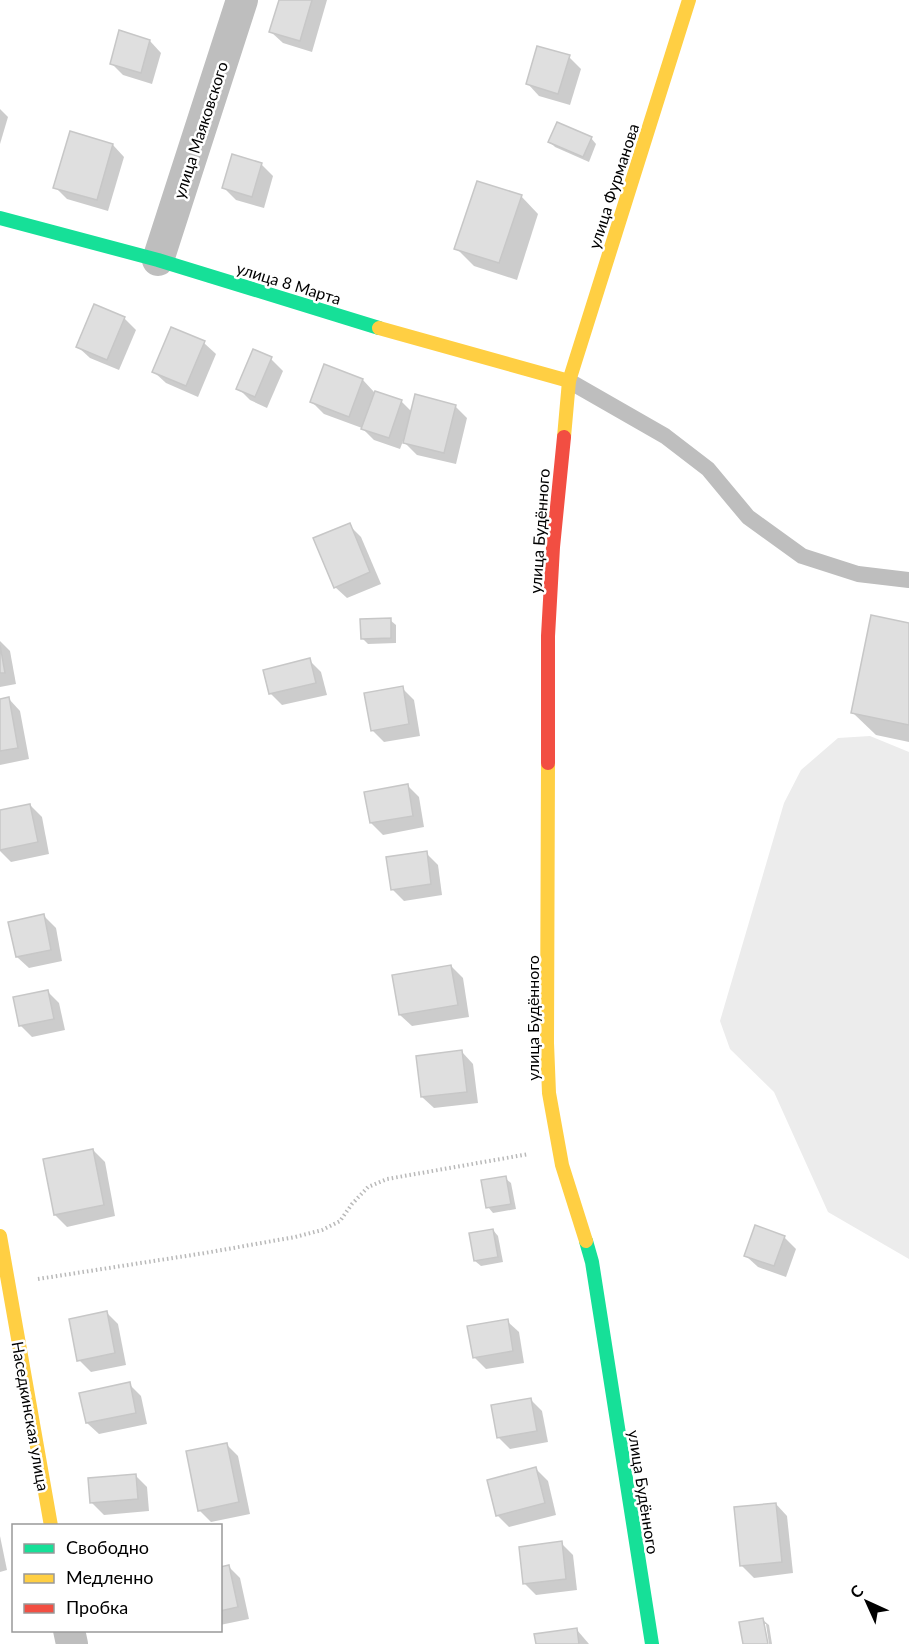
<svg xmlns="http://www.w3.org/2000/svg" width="909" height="1644" font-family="Lato,sans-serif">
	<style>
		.green { fill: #ececec }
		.shadow { fill: #0003 }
		.building { fill: #dfdfdf; stroke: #c7c7c7; stroke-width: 1.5 }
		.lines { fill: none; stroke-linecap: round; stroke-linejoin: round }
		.path { stroke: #b9b9b9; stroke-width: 4; stroke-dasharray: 1.5 3; stroke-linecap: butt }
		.lane { stroke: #bebebe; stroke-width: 16 }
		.street { stroke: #bebebe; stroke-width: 32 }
		.fast { stroke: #16e098; stroke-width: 14 }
		.slow { stroke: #ffcf43; stroke-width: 14 }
		.jam { stroke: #f24e42; stroke-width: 14 }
		.labels { text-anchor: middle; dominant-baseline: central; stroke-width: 5; stroke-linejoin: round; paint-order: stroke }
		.street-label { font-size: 16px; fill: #000; stroke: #fff }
	</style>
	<rect width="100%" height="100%" fill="#fff"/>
	<!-- green -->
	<polygon class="green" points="870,736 909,752 909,1259 828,1212 774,1092 730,1049 720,1021 784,803 801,770 838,738"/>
	<!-- shadow -->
	<g class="shadow">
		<polygon points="281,0 327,0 312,52 283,43 271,32"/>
		<polygon points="150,41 161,53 152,84 123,75 111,63"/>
		<polygon points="569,57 581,69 570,105 539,96 528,84"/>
		<polygon points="0,109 8,117 0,144"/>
		<polygon points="591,138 596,144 589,162 555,147 550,142"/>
		<polygon points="113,145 124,157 108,211 67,199 55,187"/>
		<polygon points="261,164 273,176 264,208 236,200 224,188"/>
		<polygon points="521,196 538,214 517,280 474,266 456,248"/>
		<polygon points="124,318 136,330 119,370 90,358 78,347"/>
		<polygon points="172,329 204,343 216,354 198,397 166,383 154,372"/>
		<polygon points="271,359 283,371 267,408 250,400 238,388"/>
		<polygon points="363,380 374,392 401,401 412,412 455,406 467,418 456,464 417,455 403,441 400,449 374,440 362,428 324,414 312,402"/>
		<polygon points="349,525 361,537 381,584 347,598 335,587"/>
		<polygon points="390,620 396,625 396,643 368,644 362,638"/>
		<polygon points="909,625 909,742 876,735 853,713"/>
		<polygon points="0,641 10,651 16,684 0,687"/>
		<polygon points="309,660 321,672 327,695 282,705 270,693"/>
		<polygon points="402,688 414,700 420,736 384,742 372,730"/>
		<polygon points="9,699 20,711 29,759 0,765 0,701"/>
		<polygon points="407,785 419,797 424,827 383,835 371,823"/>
		<polygon points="30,805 42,817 49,854 11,862 0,851 0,812"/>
		<polygon points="426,853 438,865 442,895 404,901 392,889"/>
		<polygon points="44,916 56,928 62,961 29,968 17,957"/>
		<polygon points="451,966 463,978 469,1017 412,1026 400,1015"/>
		<polygon points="47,991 59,1003 65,1030 32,1037 20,1025"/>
		<polygon points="462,1052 473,1064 478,1103 434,1108 422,1097"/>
		<polygon points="93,1150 105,1162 115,1216 67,1227 55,1215 44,1160"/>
		<polygon points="505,1178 511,1183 516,1209 493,1213 488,1207"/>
		<polygon points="493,1230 498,1236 503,1262 481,1266 475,1261"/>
		<polygon points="784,1237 796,1249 786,1277 758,1267 746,1256"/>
		<polygon points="106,1312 118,1324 126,1365 91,1372 79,1360"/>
		<polygon points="507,1321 519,1332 524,1363 486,1369 474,1357"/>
		<polygon points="129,1384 141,1396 147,1424 99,1434 87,1423"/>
		<polygon points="530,1399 542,1411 548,1442 510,1449 498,1437"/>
		<polygon points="226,1444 238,1456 250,1514 211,1522 199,1510"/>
		<polygon points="536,1469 548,1481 556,1515 509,1527 497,1515"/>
		<polygon points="135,1475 147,1487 149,1511 104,1515 92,1503"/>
		<polygon points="776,1504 787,1516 793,1573 754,1578 742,1566"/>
		<polygon points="0,1536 7,1570 0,1572"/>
		<polygon points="561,1543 573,1555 577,1590 536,1595 524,1583"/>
		<polygon points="229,1567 240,1578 249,1619 220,1625 220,1568"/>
		<polygon points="763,1620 769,1625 772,1644 769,1644 766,1624 763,1624 766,1644 744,1644"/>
		<polygon points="577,1630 589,1644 537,1644"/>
	</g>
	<!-- building -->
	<g class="building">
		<polygon points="279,0 312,0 300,41 269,32"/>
		<polygon points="119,30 150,40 141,73 110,64"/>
		<polygon points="537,46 570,55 558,94 526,84"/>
		<polygon points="557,122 592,137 583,157 548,142"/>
		<polygon points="70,131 113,144 97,200 53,188"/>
		<polygon points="232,154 262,163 252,197 222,188"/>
		<polygon points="477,181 522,195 499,263 454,249"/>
		<polygon points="94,304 125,317 107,360 76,347"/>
		<polygon points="171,327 205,341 186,386 152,372"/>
		<polygon points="253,349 272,357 255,397 236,389"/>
		<polygon points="324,364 363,379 349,417 310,402"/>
		<polygon points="375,391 402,400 389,438 361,429"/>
		<polygon points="415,394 456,405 444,453 403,443"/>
		<polygon points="350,523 370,572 334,588 313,538"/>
		<polygon points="871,615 909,623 909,725 851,713"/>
		<polygon points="391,618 391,638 361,639 360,619"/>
		<polygon points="0,645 5,673 0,673"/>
		<polygon points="310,658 316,683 269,694 263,670"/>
		<polygon points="403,686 409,724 371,731 364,693"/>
		<polygon points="9,697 18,748 0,751 0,699"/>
		<polygon points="408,784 413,816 370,823 364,792"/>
		<polygon points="30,804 38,842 0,850 0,810"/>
		<polygon points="427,851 431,884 391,890 386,857"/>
		<polygon points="44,914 51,950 16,957 8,922"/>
		<polygon points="451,965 458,1005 399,1015 392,975"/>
		<polygon points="48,990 54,1019 19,1026 13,997"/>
		<polygon points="462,1050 467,1092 421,1097 416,1056"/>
		<polygon points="93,1149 104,1205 54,1215 43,1159"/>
		<polygon points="506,1176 511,1204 486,1208 481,1180"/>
		<polygon points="755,1225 785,1236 774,1266 744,1256"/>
		<polygon points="493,1229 498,1257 474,1261 469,1233"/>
		<polygon points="107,1311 115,1353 77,1361 69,1319"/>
		<polygon points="508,1319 513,1351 473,1358 467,1326"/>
		<polygon points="130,1382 136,1413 86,1423 79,1393"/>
		<polygon points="531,1398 537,1431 497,1438 491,1405"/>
		<polygon points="227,1443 239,1502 198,1511 186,1451"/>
		<polygon points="536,1467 545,1503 496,1516 487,1480"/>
		<polygon points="136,1474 138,1499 90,1503 88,1478"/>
		<polygon points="776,1503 782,1562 740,1566 734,1507"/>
		<polygon points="562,1541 566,1579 523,1584 519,1547"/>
		<polygon points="229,1565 238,1607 220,1611 220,1567"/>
		<polygon points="763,1618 768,1644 743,1644 739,1622"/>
		<polygon points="577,1628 579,1644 536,1644 534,1634"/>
	</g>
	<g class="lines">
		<!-- path -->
		<polyline class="path" points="38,1279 205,1253 295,1237 322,1230 340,1221 352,1204 368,1187 387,1179 529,1154"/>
		<!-- lane -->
		<polyline class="lane" points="569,381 665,436 708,469 748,517 802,556 858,574 909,580"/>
		<!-- street -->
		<g class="street">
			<polyline points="158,260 242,0"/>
			<polyline points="69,1630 72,1644"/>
		</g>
		<!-- fast -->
		<g class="fast">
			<polyline points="0,218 158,260 379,328"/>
			<polyline points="586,1241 592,1262 652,1644"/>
		</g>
		<!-- slow -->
		<g class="slow">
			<polyline points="379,328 569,381"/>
			<polyline points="564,437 569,381 689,0"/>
			<polyline points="548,763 547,1043 549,1093 562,1165 586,1241"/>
			<polyline points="0,1236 51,1526"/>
		</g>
		<!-- jam -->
		<polyline class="jam" points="548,763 548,636 553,547 564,437"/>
	</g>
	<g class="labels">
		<!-- street labels -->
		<g class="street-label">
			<text transform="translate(200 130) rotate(-72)">улица Маяковского</text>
			<text transform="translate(613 186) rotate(-72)">улица Фурманова</text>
			<text transform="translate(289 283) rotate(17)">улица 8 Марта</text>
			<text transform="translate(539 531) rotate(-86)">улица Будённого</text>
			<text transform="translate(532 1018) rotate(-90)">улица Будённого</text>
			<text transform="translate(31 1416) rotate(80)">Наседкинская улица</text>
			<text transform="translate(644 1492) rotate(81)">улица Будённого</text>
		</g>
	</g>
	<!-- legend -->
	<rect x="12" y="1524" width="210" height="108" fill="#ffffff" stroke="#999999" stroke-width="1.5"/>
	<rect x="24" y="1544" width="30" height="9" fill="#16e098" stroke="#999999" stroke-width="1.5"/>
	<text x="66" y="1554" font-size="18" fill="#000000">Свободно</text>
	<rect x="24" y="1574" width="30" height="9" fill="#ffcf43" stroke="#999999" stroke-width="1.5"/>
	<text x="66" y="1584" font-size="18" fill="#000000">Медленно</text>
	<rect x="24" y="1604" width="30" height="9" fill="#f24e42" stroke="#999999" stroke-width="1.5"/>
	<text x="66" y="1614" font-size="18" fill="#000000">Пробка</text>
	<!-- north arrow -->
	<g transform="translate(867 1602) rotate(315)" stroke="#ffffff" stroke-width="4.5" paint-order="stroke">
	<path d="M0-4.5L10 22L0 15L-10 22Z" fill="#000000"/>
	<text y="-9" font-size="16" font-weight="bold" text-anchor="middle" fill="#000000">С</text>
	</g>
</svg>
